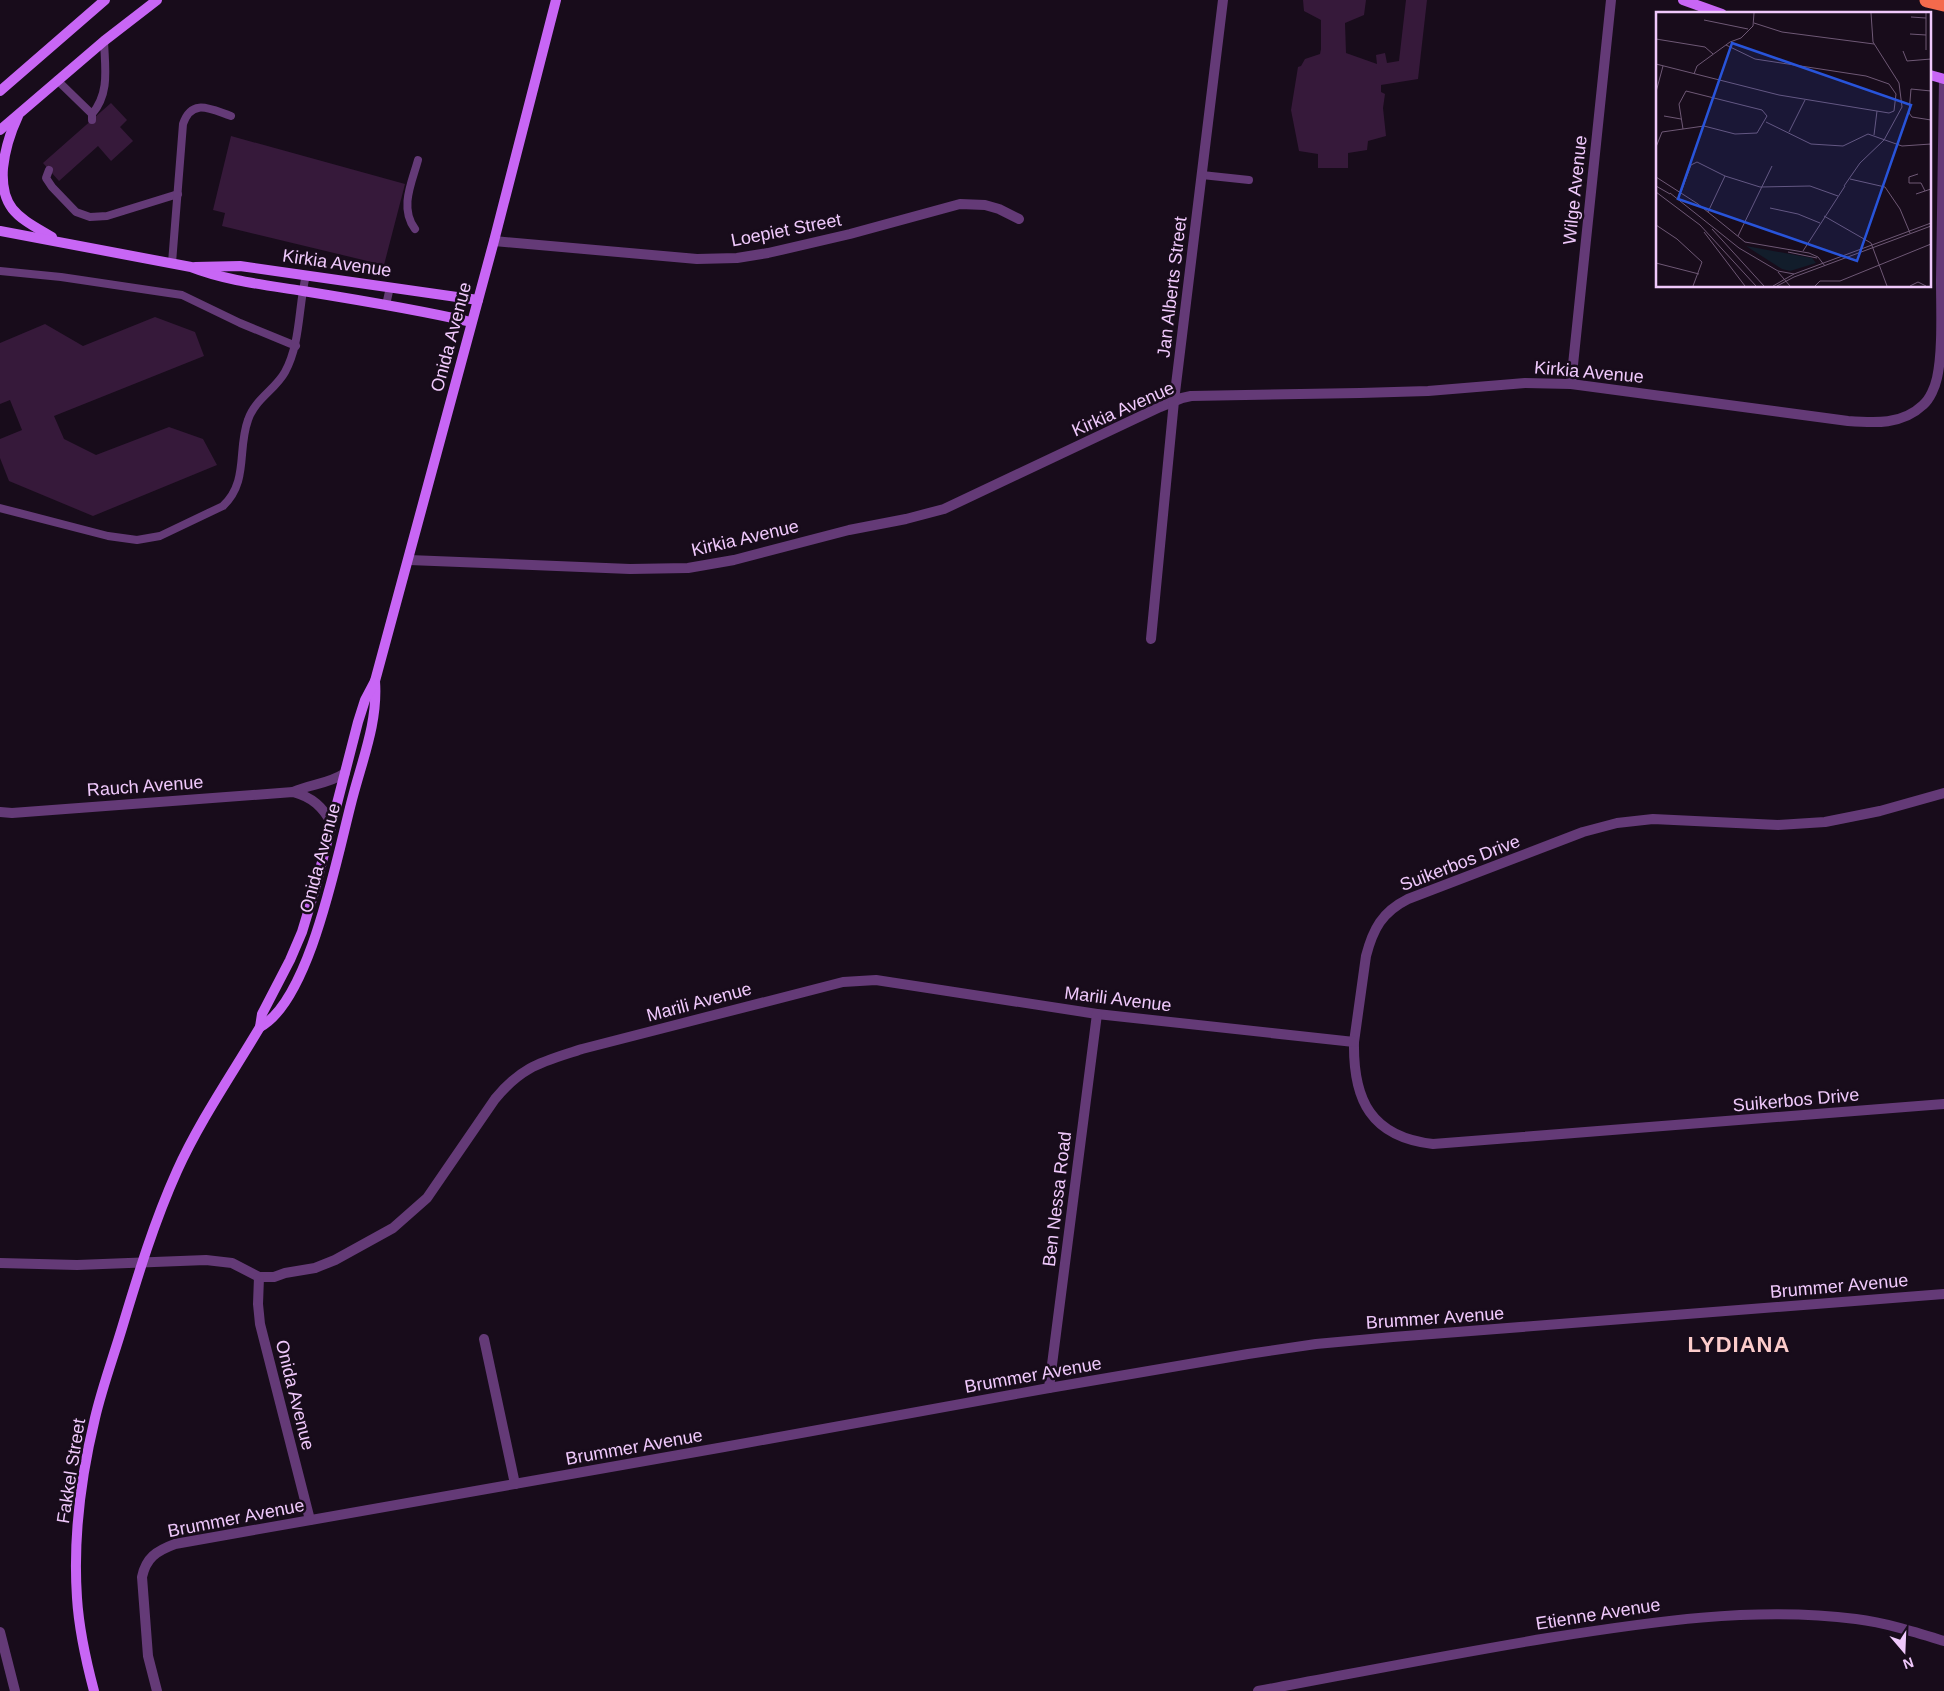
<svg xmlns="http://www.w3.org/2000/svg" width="1944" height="1691" font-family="Arial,sans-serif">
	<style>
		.building { fill: #36193a }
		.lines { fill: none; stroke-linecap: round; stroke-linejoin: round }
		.lane { stroke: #643a77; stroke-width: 8 }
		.street { stroke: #643a77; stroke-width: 10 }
		.secondary { stroke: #c866f5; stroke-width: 10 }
		.highway { stroke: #f46a4c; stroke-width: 15 }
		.labels { text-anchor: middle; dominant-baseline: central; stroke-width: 5; stroke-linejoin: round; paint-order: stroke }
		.street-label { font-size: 18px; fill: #f0c9fc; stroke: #180c1b }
		.district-label { font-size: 22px; font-weight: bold; letter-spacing: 1px; fill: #fccccb; stroke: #180c1b }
		.inset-road { fill: none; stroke: #6e5875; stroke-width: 1 }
		.view { fill: #2854da; fill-opacity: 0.15; stroke: #2854da; stroke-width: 2.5 }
		.inset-edge { fill: none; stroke: #f0c9fc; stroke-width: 2.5 }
	</style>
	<rect width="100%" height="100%" fill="#180c1b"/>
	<!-- building -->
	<g class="building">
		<polygon points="1303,0 1366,0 1364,15 1345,23 1346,53 1377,64 1376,55 1385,53 1387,63 1399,61 1406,0 1427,0 1418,79 1381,85 1381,92 1385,94 1383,108 1386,136 1368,141 1367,150 1348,153 1348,168 1318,168 1318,154 1299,151 1291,110 1298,67 1301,66 1305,59 1320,54 1321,49 1321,20 1304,11"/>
		<polygon points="111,103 127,120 120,127 133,141 111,161 98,146 59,181 43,163"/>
		<polygon points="231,136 405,184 384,265 222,226 225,213 213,210"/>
		<polygon points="155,317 195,332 204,356 54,416 64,439 96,455 169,427 203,439 217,465 93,516 9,481 0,458 0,439 22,430 10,400 0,404 0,343 45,324 83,346"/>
	</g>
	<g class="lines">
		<!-- lane -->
		<g class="lane">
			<polyline points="57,80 92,114 92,120"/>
			<path d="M 92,114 C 110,93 105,68 104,41"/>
			<polyline points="49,170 46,178 52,187 76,212 90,217 107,216 178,194"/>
			<polyline points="1202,175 1249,180"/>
			<path d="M 415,229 C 399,208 412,182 418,160"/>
			<path d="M 172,263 L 183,124 C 192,97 212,110 231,116"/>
			<polyline points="0,271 61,277 182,295 240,323 296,346"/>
			<polyline points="386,305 390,287"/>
			<path d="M 0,508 L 108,536 L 137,540 L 160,536 L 223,506 C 249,481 237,450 248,420 C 255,399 275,390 285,372 C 301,342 298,308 306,275"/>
		</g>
		<!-- street -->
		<g class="street">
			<polyline points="494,241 697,259 737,258 768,253 850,234 960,204 985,205 999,209 1019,219"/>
			<polyline points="1571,384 1611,0"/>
			<path d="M 409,560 L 630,569 L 688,568 L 734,560 L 849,530 L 906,519 L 944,509 L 1160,407 L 1182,398 L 1191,396 L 1360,393 L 1428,391 L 1525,383 L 1571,384 L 1848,421 C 1875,423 1902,425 1923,405 C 1930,399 1935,387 1937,378 C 1943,351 1941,309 1941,280 C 1942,213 1943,146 1944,79"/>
			<polyline points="1151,639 1174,401 1223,0"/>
			<path d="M 293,792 C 310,784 329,784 345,773"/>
			<path d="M 1944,793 L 1880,811 L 1825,822 L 1778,825 L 1653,819 L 1617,823 L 1583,832 L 1408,899 C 1382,912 1373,929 1366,956 L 1354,1042 C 1353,1100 1371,1137 1433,1144 L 1944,1104"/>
			<path d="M 0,812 L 12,813 L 293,792 C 312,797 323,807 332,824"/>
			<path d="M 0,1263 L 77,1265 L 206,1260 L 232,1263 L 259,1277 L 274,1277 L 285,1273 L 315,1268 L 335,1260 L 393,1228 L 427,1198 L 495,1099 C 523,1065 543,1062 582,1049 L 843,982 L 876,980 L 1097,1014 L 1354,1042"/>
			<polyline points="259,1277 258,1304 260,1324 310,1520"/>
			<polyline points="484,1339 515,1484"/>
			<polyline points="1049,1388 1097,1014"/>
			<polyline points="0,1632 15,1691"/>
			<path d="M 157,1691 L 148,1656 L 142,1577 C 146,1558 156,1551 175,1544 L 724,1447 L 1049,1388 L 1248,1354 L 1316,1344 L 1393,1337 L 1944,1294"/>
			<path d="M 1258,1691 C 1355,1673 1451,1654 1548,1638 C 1649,1622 1754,1606 1856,1619 C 1887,1623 1915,1632 1944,1641"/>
		</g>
		<!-- secondary -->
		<g class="secondary">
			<polyline points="1683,0 1722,14"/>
			<polyline points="1930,75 1944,79"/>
			<polyline points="0,91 105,0"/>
			<path d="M 18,116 C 10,133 5,149 3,168 C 0,210 20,218 52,237"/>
			<polyline points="0,130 104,41 157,0"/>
			<path d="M 0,231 L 191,267 C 227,281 266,285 303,291 C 359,300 415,309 471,322"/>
			<polyline points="195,267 240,266 478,300"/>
			<path d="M 260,1027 C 311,1000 338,851 353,796 C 363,758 378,721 375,681 L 494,241 L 556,0"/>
			<path d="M 94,1691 C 86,1661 79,1630 77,1598 C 73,1539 81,1476 95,1418 C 102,1388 113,1358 122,1328 C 138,1275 154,1222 177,1171 C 199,1122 232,1074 260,1027 L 262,1014 L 290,960 L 302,932 L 315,889 L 358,722 L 365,700 L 375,681"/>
		</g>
		<!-- highway -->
		<polyline class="highway" points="1927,0 1944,4"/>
	</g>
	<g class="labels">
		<!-- street labels -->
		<g class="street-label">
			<text transform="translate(1575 190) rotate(-84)">Wilge Avenue</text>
			<text transform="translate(786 230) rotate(-11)">Loepiet Street</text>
			<text transform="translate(337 263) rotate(8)">Kirkia Avenue</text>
			<text transform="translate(1172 287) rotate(-83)">Jan Alberts Street</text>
			<text transform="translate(451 337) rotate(-75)">Onida Avenue</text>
			<text transform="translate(1589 372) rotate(5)">Kirkia Avenue</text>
			<text transform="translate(1123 409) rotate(-24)">Kirkia Avenue</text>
			<text transform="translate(745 538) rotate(-13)">Kirkia Avenue</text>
			<text transform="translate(145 786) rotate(-4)">Rauch Avenue</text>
			<text transform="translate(320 858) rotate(-75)">Onida Avenue</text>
			<text transform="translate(1460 863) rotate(-21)">Suikerbos Drive</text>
			<text transform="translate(1118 999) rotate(7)">Marili Avenue</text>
			<text transform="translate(699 1002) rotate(-15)">Marili Avenue</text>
			<text transform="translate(1796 1100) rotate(-5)">Suikerbos Drive</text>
			<text transform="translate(1057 1199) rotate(-83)">Ben Nessa Road</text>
			<text transform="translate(1839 1286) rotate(-5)">Brummer Avenue</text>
			<text transform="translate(1435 1318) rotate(-4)">Brummer Avenue</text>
			<text transform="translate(1033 1375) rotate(-10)">Brummer Avenue</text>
			<text transform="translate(295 1395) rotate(76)">Onida Avenue</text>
			<text transform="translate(634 1447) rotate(-10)">Brummer Avenue</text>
			<text transform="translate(71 1471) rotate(-81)">Fakkel Street</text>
			<text transform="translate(236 1518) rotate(-11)">Brummer Avenue</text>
			<text transform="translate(1598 1614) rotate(-9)">Etienne Avenue</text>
		</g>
		<!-- district labels -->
		<g class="district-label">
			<text x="1739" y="1344">LYDIANA</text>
		</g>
	</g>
	<!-- overview -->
	<g transform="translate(1656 12)">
		<rect width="275" height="275" fill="#180c1b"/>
		<path d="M 90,234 L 156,246 L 160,251 L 134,259 L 126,257 Z" fill="#121d2b"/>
		<path class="inset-road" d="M 255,5 L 270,6M 48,8 L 92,17M 98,11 L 126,20 L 218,32M 254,22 L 270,23M 0,27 L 49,35 L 57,42M 270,38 L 270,1M 247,39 L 251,49 L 275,47M 0,52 L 123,83 L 233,101 L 238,99 L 240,82 L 233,72 L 210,64 L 99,47 L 70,33M 38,62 L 41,54 L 74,30 L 85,26 L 97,14 L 98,1M 275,79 L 255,77 L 253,101 L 256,105 L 275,108M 0,80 L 7,54M 8,104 L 25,107M 110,110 L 155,132 L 187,134 L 212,122 L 246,134 L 275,132M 133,120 L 149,88M 218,123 L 221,99M 0,135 L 6,120 L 27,117 L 23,92 L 30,79 L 106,98 L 111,104 L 101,121 L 79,122 L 48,114 L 27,117M 262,162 L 253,165 L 253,171 L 265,171 L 269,179M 0,165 L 42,192 L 89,230 L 153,241 L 162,245 L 169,254M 194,167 L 229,175 L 244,197 L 254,221M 0,174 L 14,182M 188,174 L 204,151 L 228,128 L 246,95 L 243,71 L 217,30 L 215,1M 0,180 L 44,213 L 100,274M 25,180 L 35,153 L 41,150 L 69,164 L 104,175 L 154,174 L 182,184M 14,181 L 83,236 L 122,259 L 138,262M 260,182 L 275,177M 114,196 L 142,202 L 164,211M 52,200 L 69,164M 168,204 L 215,231 L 231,274M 0,213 L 21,227 L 46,250 L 37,274M 56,217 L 108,274M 48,220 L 89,274M 82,224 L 116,154M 147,239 L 189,174M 132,240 L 161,246M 0,251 L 43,262M 122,260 L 134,274M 117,274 L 138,262 L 275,211M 121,274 L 138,265 L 275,214M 159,274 L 164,269 L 184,269 L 275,232M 254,274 L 262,270 L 270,274"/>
		<path class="view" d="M 76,31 L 255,93 L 201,249 L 22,187 Z"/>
		<rect width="275" height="275" class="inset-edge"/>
	</g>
	<!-- north arrow -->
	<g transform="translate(1904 1651) rotate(161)" stroke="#180c1b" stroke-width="4" paint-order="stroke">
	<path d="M0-4L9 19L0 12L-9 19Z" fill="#f0c9fc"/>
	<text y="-8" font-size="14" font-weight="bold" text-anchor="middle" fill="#f0c9fc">N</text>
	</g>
</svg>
